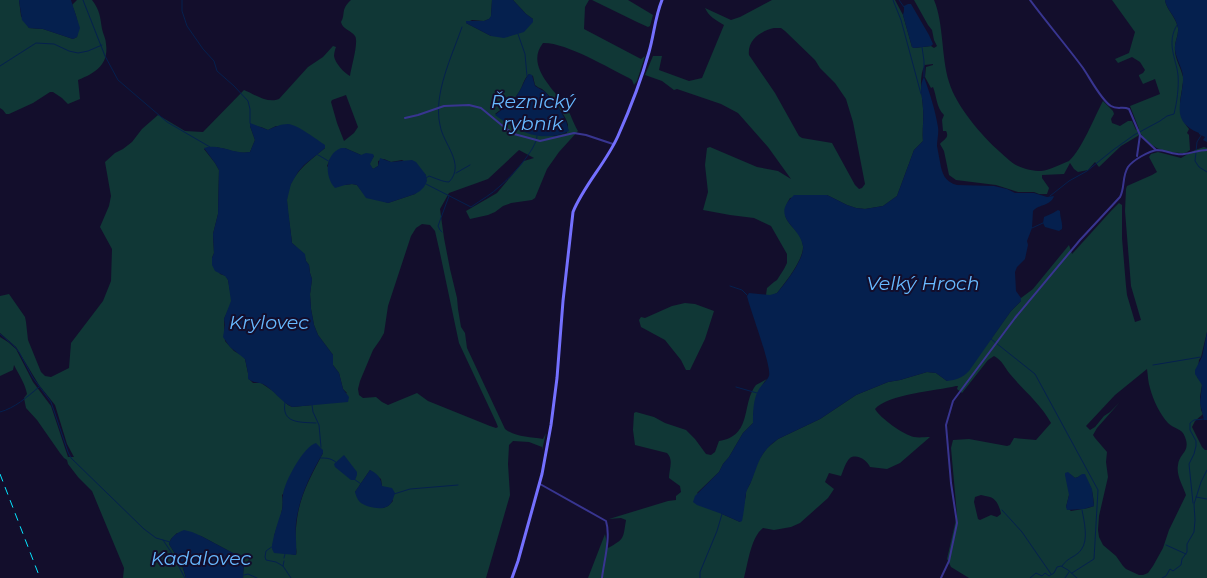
<svg xmlns="http://www.w3.org/2000/svg" width="1207" height="578" font-family="Montserrat,sans-serif">
	<style>
		.green { fill: #103736; fill-rule: evenodd }
		.water { fill: #05204e }
		.lines { fill: none; stroke-linecap: round; stroke-linejoin: round }
		.stream { stroke: #05204e; stroke-width: 1 }
		.minor { stroke: #383590; stroke-width: 2 }
		.secondary { stroke: #7470ff; stroke-width: 3 }
		.rail { stroke: #05e6ff; stroke-width: 1; stroke-dasharray: 8 6; stroke-linecap: butt }
		.labels { text-anchor: middle; dominant-baseline: central; stroke-width: 4; stroke-linejoin: round; paint-order: stroke }
		.water-label { font-size: 19px; font-style: italic; fill: #67b9ff; stroke: #130e2c }
	</style>
	<rect width="100%" height="100%" fill="#130e2c"/>
	<!-- green -->
	<g class="green">
		<path d="M 0,0 L 19,0 L 21,16 L 29,28 L 43,29 L 73,39 L 77,37 C 80,25 76,15 72,5 L 77,0 L 92,0 C 100,11 100,16 102,29 C 103,34 106,39 106,44 C 109,65 95,73 78,80 L 80,99 L 68,104 L 62,98 L 53,92 L 50,92 L 33,103 L 9,114 L 6,114 L 3,110 L 0,108 Z"/>
		<path d="M 351,0 L 492,0 L 491,17 L 489,19 L 484,21 L 472,20 L 466,23 L 491,36 L 533,19 L 526,14 L 513,0 L 589,0 L 585,7 L 584,29 L 641,59 L 645,56 L 637,81 L 634,85 L 632,80 L 629,78 C 609,68 565,42 543,43 C 525,66 554,89 566,107 C 571,114 573,123 578,131 L 559,152 L 547,169 L 535,198 L 532,200 L 511,203 L 503,206 L 495,212 L 488,215 L 470,219 L 466,211 L 497,193 L 524,161 L 534,158 L 519,150 L 488,179 L 449,193 L 440,209 L 444,238 L 450,269 L 457,298 L 458,309 L 461,327 L 465,333 L 467,348 L 505,429 C 515,437 531,437 543,439 L 546,433 L 542,450 L 542,447 L 529,442 L 513,441 L 509,445 L 508,464 L 510,495 L 486,578 L 243,578 L 244,559 L 201,536 L 177,533 L 171,539 L 169,544 L 182,565 L 186,578 L 123,578 L 124,568 L 92,491 L 78,477 L 68,464 L 67,460 L 64,458 L 60,453 L 37,420 L 26,408 L 24,398 L 27,394 C 25,383 19,375 14,365 L 13,370 L 0,376 L 0,337 L 8,342 L 16,349 L 33,382 L 51,406 L 68,457 L 74,457 L 67,444 L 55,405 L 39,385 L 16,347 L 0,333 L 0,296 L 9,294 L 25,317 L 26,322 L 28,340 L 41,372 L 45,376 L 51,377 L 69,368 L 71,343 L 103,301 L 111,281 L 112,249 L 100,227 L 109,206 L 111,196 L 105,162 L 115,153 L 123,149 L 132,142 L 142,129 L 158,115 L 185,131 L 203,132 L 244,90 C 254,94 268,104 279,99 L 308,67 L 323,57 L 333,46 L 336,47 C 335,49 334,54 334,56 C 335,63 344,73 350,76 C 351,68 359,42 355,36 C 351,30 343,30 341,22 C 346,14 340,10 351,0 ZM 529,74 L 533,76 L 535,85 C 537,87 540,88 542,89 C 549,94 567,116 568,125 C 568,126 567,132 567,133 L 554,136 L 495,114 C 504,107 513,102 519,92 C 523,86 523,80 529,74 ZM 346,95 L 358,127 L 354,133 L 344,141 L 337,123 L 331,102 L 332,100 ZM 250,126 L 261,127 L 268,130 L 276,126 L 325,148 C 308,162 288,176 287,200 C 287,211 291,231 292,243 L 304,254 L 306,261 L 309,265 L 310,273 L 312,279 L 310,294 L 311,309 L 314,325 L 318,335 L 333,355 L 333,365 L 339,373 L 343,389 L 347,393 L 312,405 L 292,407 L 288,405 L 273,391 L 261,383 L 253,383 L 249,379 L 248,373 L 245,359 L 243,356 L 234,351 L 225,341 L 224,319 L 232,301 L 228,280 L 226,276 L 220,274 L 212,258 L 214,253 L 213,234 L 218,214 L 219,170 L 215,163 L 204,149 C 219,142 233,156 250,152 L 255,140 ZM 345,148 L 361,155 L 374,156 L 369,164 L 373,169 L 378,166 L 378,161 L 384,159 L 391,162 L 402,160 L 426,175 L 426,181 L 415,194 L 388,203 L 364,194 L 357,185 L 352,184 L 345,185 L 327,166 L 330,159 ZM 422,224 L 430,225 L 435,231 L 440,253 L 459,343 L 496,422 L 498,427 L 496,428 L 490,426 L 428,401 L 417,393 L 388,405 L 382,402 L 376,397 L 363,398 L 359,395 L 358,389 L 360,381 L 373,350 L 380,340 L 384,333 L 388,306 L 411,236 L 416,228 ZM 323,450 L 323,453 C 312,474 300,495 297,519 C 296,527 295,536 295,543 C 296,548 297,551 296,555 L 285,553 L 274,536 C 278,523 285,509 282,495 ZM 370,470 L 381,479 L 382,486 L 393,501 L 388,506 L 383,508 L 355,492 Z"/>
		<polygon points="592,0 628,0 653,15 650,26 648,27 637,22"/>
		<path d="M 772,0 L 895,0 L 903,15 L 912,47 L 914,48 L 931,46 L 934,48 L 937,46 L 934,40 L 932,30 L 928,25 L 914,0 L 934,0 C 944,24 941,56 949,82 C 956,106 982,136 1000,152 C 1006,157 1011,163 1018,166 C 1024,169 1034,171 1041,171 C 1050,170 1061,164 1069,161 C 1082,149 1094,118 1103,101 L 1113,111 L 1114,114 L 1111,119 L 1112,123 L 1120,126 L 1128,121 L 1132,121 L 1136,130 L 1139,129 L 1130,106 L 1160,94 L 1155,79 L 1143,84 L 1139,76 L 1139,75 L 1143,73 L 1145,70 L 1140,62 L 1132,57 L 1118,63 L 1115,59 L 1129,53 L 1135,32 L 1112,0 L 1165,0 C 1166,9 1176,17 1178,28 C 1179,34 1175,41 1175,47 C 1174,58 1181,67 1183,77 C 1184,81 1182,85 1182,89 C 1179,105 1178,116 1189,129 L 1187,133 L 1189,135 L 1190,150 L 1187,152 L 1184,153 C 1166,153 1151,149 1141,134 L 1121,146 L 1099,167 L 1095,162 L 1088,170 L 1078,172 L 1074,169 L 1070,163 L 1064,174 L 1042,175 L 1042,178 L 1049,188 L 1047,194 L 1039,194 L 1034,192 L 1018,192 L 996,185 L 956,180 L 949,175 L 944,151 L 940,144 C 943,140 950,138 946,131 L 943,131 L 942,120 L 944,115 C 936,107 937,97 933,87 L 931,88 L 925,77 L 926,67 L 933,65 L 933,64 L 925,65 L 925,64 C 918,79 922,93 923,108 C 924,119 922,130 923,141 L 914,150 L 897,196 L 883,206 L 865,209 L 856,208 L 847,205 L 827,195 L 809,195 L 790,198 C 774,224 801,225 803,246 C 804,259 785,283 777,293 L 773,295 L 766,295 L 767,288 L 774,282 L 777,280 L 784,269 L 787,263 L 787,254 L 771,226 L 754,218 L 730,215 L 703,210 L 708,192 L 705,165 L 707,148 L 710,147 L 757,167 L 778,171 L 791,179 L 768,147 L 738,113 L 721,104 L 677,89 L 674,90 L 662,81 L 645,75 L 653,56 L 662,56 L 659,70 L 689,81 L 702,78 L 724,25 C 716,20 709,17 705,8 L 731,20 L 740,17 ZM 774,28 L 781,28 L 785,31 L 815,60 L 820,68 L 835,83 L 846,99 L 853,122 L 865,184 L 862,188 L 859,189 L 855,185 L 832,143 L 802,138 L 799,136 L 775,93 L 749,55 C 747,40 761,31 774,28 Z"/>
		<path d="M 1204,147 L 1207,148 L 1207,332 L 1201,357 L 1199,360 L 1197,377 L 1201,382 L 1202,385 L 1200,397 L 1201,410 L 1203,414 L 1195,421 L 1192,427 L 1202,447 L 1205,450 L 1207,450 L 1207,578 L 969,578 L 951,567 L 947,559 L 957,515 L 951,448 L 953,440 L 969,439 L 1007,446 L 1010,445 L 1014,438 L 1036,440 L 1051,423 C 1041,404 1023,390 1010,374 C 1005,368 1002,360 994,356 L 988,360 L 962,393 L 957,389 L 958,386 L 956,386 C 936,391 888,394 875,409 C 880,418 904,435 914,437 C 919,438 925,437 930,437 L 900,463 L 887,469 L 870,467 C 868,461 857,453 850,458 C 846,461 843,471 841,476 L 829,473 L 825,482 L 834,489 L 828,498 L 800,523 L 791,527 L 774,530 L 763,528 C 751,537 748,563 744,578 L 588,578 L 605,534 L 608,548 C 625,539 623,538 626,520 L 621,518 L 609,519 L 668,501 L 676,500 L 676,496 L 681,492 L 680,486 L 669,478 C 669,469 674,460 667,453 L 635,445 L 633,430 L 634,413 L 636,412 L 654,417 L 665,423 L 686,430 L 695,439 L 706,454 L 711,455 L 715,452 L 719,441 C 753,436 741,404 756,385 C 759,383 764,381 767,379 C 757,389 753,410 753,423 L 743,433 L 729,457 L 723,464 L 719,472 L 697,493 L 722,514 L 740,522 L 746,495 L 746,491 L 750,484 L 758,461 L 767,448 L 778,439 L 820,419 L 856,395 L 888,382 L 900,380 L 927,372 L 936,373 L 947,381 L 991,339 L 1011,311 L 1021,301 L 1021,298 L 1033,289 L 1069,245 L 1072,254 L 1111,211 L 1119,203 L 1122,205 L 1122,238 L 1126,286 L 1127,295 L 1135,322 L 1141,320 L 1131,286 L 1125,211 L 1126,189 L 1127,186 L 1152,175 L 1157,172 L 1149,157 L 1151,154 L 1158,152 L 1181,158 L 1195,150 ZM 1147,369 C 1148,376 1148,382 1150,388 C 1153,400 1160,414 1168,423 C 1174,429 1182,428 1185,437 C 1191,452 1179,453 1178,465 C 1176,475 1183,486 1186,495 L 1169,530 L 1163,548 L 1153,566 L 1148,573 L 1143,575 L 1139,575 L 1126,569 L 1123,566 L 1116,556 L 1103,545 L 1099,537 L 1098,530 L 1099,516 L 1108,477 L 1106,462 L 1107,452 L 1095,438 L 1093,435 L 1097,428 L 1120,402 L 1110,412 L 1104,416 L 1095,427 L 1090,430 L 1086,426 L 1115,395 ZM 1070,474 L 1075,478 L 1078,477 L 1081,475 C 1092,484 1093,492 1094,506 L 1088,508 L 1071,511 L 1066,507 L 1069,495 L 1069,490 ZM 981,495 C 984,496 987,496 990,497 C 997,499 1000,508 1001,514 L 997,517 L 991,515 L 980,520 L 978,519 L 974,502 L 975,497 Z"/>
		<polygon points="685,303 695,304 714,311 705,339 690,370 686,370 681,360 665,340 641,327 639,320 641,317 645,318 672,306"/>
	</g>
	<!-- water -->
	<g class="water">
		<polygon points="19,0 71,0 80,28 77,37 73,39 43,29 29,28 22,20"/>
		<polygon points="492,0 513,0 526,14 533,19 533,22 524,32 504,38 491,36 466,23 466,21 484,21 489,19 491,16"/>
		<path d="M 1165,0 L 1207,0 L 1207,142 L 1203,140 L 1205,137 L 1199,134 L 1199,133 C 1170,121 1182,103 1183,80 C 1184,70 1176,60 1175,50 C 1174,43 1179,35 1178,28 C 1176,16 1166,9 1165,0 Z"/>
		<polygon points="908,4 911,4 929,35 933,44 931,46 914,48 912,47 903,15 904,11 904,6"/>
		<path d="M 529,74 L 532,75 L 535,86 L 545,92 L 557,105 L 566,121 L 569,131 C 543,144 516,131 495,115 C 504,108 514,102 519,92 C 523,86 524,80 529,74 Z"/>
		<path d="M 924,77 C 930,94 935,109 938,127 C 939,133 937,140 937,146 C 938,151 939,157 940,162 C 942,174 945,182 957,185 L 994,186 L 1007,189 L 1015,193 L 1034,193 L 1047,197 L 1054,196 C 1051,206 1039,204 1033,211 L 1032,228 L 1027,241 L 1028,245 L 1025,259 L 1017,267 L 1015,272 L 1016,291 L 1021,298 L 1021,301 L 1011,311 L 969,371 C 962,378 956,380 947,381 L 936,373 L 927,372 L 900,380 L 888,382 L 856,395 L 820,419 L 778,439 C 759,453 759,462 751,482 C 749,486 747,489 746,493 C 745,502 744,511 742,521 L 740,522 L 722,514 L 697,505 L 693,502 L 695,496 L 719,472 L 723,464 L 729,457 L 743,433 L 753,423 C 753,412 753,399 759,389 C 762,384 767,381 769,376 C 772,367 750,309 747,296 L 749,293 L 770,295 L 777,293 C 785,284 805,258 803,246 C 800,225 769,218 794,195 L 827,195 L 847,205 L 856,208 L 865,209 L 883,206 L 897,196 L 914,150 L 923,141 C 922,130 924,119 923,109 C 923,98 918,88 924,77 Z"/>
		<path d="M 250,123 L 268,130 C 274,127 281,124 288,124 C 298,125 316,139 325,145 L 325,148 L 304,165 L 298,172 L 291,184 L 287,200 L 292,243 L 305,254 L 306,261 L 309,265 L 310,273 L 312,279 L 310,294 L 311,309 L 314,325 L 318,335 L 333,355 L 333,365 L 339,373 L 343,389 L 349,397 L 348,402 L 292,407 C 281,402 274,390 263,384 C 257,382 254,383 248,379 L 248,373 L 245,359 L 230,347 L 223,337 L 225,325 L 224,319 L 231,301 L 228,280 L 225,276 L 215,271 L 212,265 L 212,258 L 214,253 L 213,234 L 218,214 L 219,170 L 215,163 L 204,148 C 220,143 234,155 250,152 L 255,140 L 250,126 Z"/>
		<path d="M 341,148 L 345,148 L 361,155 L 366,153 L 373,154 L 374,156 L 370,164 L 373,169 L 378,166 L 380,158 L 391,162 L 412,160 L 416,162 L 426,175 L 427,181 L 424,187 L 420,191 L 415,194 L 388,203 L 366,198 L 357,185 L 352,184 L 345,185 L 335,188 C 325,177 324,155 341,148 Z"/>
		<path d="M 1058,210 L 1060,211 C 1060,218 1063,223 1062,229 L 1059,231 L 1045,227 L 1043,223 L 1044,217 L 1053,213 Z"/>
		<polygon points="1207,332 1207,420 1204,420 1200,403 1202,385 1195,374 1195,370 1202,357"/>
		<path d="M 316,443 L 323,450 L 323,453 C 310,475 299,498 296,523 C 295,534 297,545 296,555 L 274,553 L 272,549 L 272,545 C 274,533 278,522 282,510 C 283,505 282,500 283,495 C 284,482 304,446 316,443 Z"/>
		<polygon points="344,455 357,472 357,475 355,480 351,480 335,467 334,464"/>
		<path d="M 370,470 C 378,474 381,478 382,486 L 392,488 L 395,493 C 393,499 392,505 386,507 C 380,510 367,507 361,503 C 358,501 356,496 355,492 Z"/>
		<polygon points="1068,472 1075,478 1078,477 1082,474 1085,474 1092,489 1094,506 1084,509 1067,510 1066,507 1069,495 1065,475 1065,473"/>
		<path d="M 184,530 L 192,532 L 201,536 L 244,559 L 243,578 L 186,578 L 182,565 L 169,544 C 171,537 176,533 184,530 Z"/>
	</g>
	<g class="lines">
		<!-- stream -->
		<g class="stream">
			<polyline points="83,0 105,56 118,80 167,122 210,147"/>
			<polyline points="182,0 182,11 187,26 203,49 214,61 217,71 234,86 248,101 250,109 250,123"/>
			<polyline points="893,0 901,20 921,94"/>
			<polyline points="899,0 904,7"/>
			<polyline points="518,34 525,54 527,76"/>
			<polyline points="922,47 924,61 924,77"/>
			<polyline points="0,66 36,43 54,44 69,51 78,53 88,51 102,45"/>
			<polyline points="1202,134 1197,142 1195,161 1199,167 1207,172"/>
			<polyline points="316,154 320,156 330,162"/>
			<polyline points="456,173 470,165"/>
			<path d="M 426,178 L 429,176 C 435,178 443,182 449,182 C 466,164 443,144 440,125 C 433,94 452,56 462,27"/>
			<path d="M 424,183 L 471,207 C 481,200 492,194 500,186 C 510,178 537,149 537,136"/>
			<path d="M 1050,196 L 1069,181 L 1087,171 L 1113,150 L 1134,135 L 1160,121 L 1167,116 L 1174,114 C 1177,102 1179,87 1178,75 C 1176,58 1166,43 1177,25"/>
			<polyline points="1032,228 1043,223"/>
			<polyline points="442,232 440,230 438,226 449,196"/>
			<polyline points="730,286 742,290 747,295"/>
			<polyline points="0,334 14,346 19,352 33,378 51,402 68,452 71,458 144,529 156,538 170,542"/>
			<polyline points="991,339 1035,374 1098,490 1094,559 1072,573"/>
			<polyline points="1153,365 1201,357"/>
			<polyline points="736,387 757,393"/>
			<path d="M 285,402 C 281,424 300,422 316,423"/>
			<polyline points="312,405 313,412 319,425 321,447"/>
			<path d="M 0,412 C 15,408 27,397 39,387"/>
			<path d="M 320,458 C 327,458 331,458 337,463"/>
			<polyline points="354,479 361,484"/>
			<polyline points="394,494 410,489 458,485"/>
			<polyline points="1196,497 1207,499"/>
			<polyline points="1193,503 1189,464 1194,454 1196,446 1196,441 1190,430 1190,423 1194,420 1204,419"/>
			<polyline points="1002,510 1022,532 1051,574"/>
			<polyline points="163,540 171,552 185,578"/>
			<polyline points="1166,545 1186,554"/>
			<polyline points="273,546 266,551 265,557 266,560 276,562 283,566"/>
			<polyline points="284,558 285,554"/>
			<polyline points="284,561 283,566 291,578"/>
			<path d="M 1062,566 C 1068,557 1076,557 1081,550 C 1089,540 1084,521 1082,510"/>
			<polyline points="244,575 248,574 257,578"/>
			<polyline points="700,578 700,572 717,531 722,514"/>
			<polyline points="1030,578 1036,573 1042,576 1045,573 1049,576 1054,573 1057,567 1061,566 1068,570 1077,578"/>
			<polyline points="1065,578 1069,572"/>
			<polyline points="1162,578 1166,576 1170,569 1173,571 1181,565 1182,559 1187,552 1187,544 1194,532 1195,520 1194,504 1201,482 1207,470"/>
		</g>
		<!-- minor -->
		<g class="minor">
			<path d="M 1030,0 C 1047,23 1066,45 1083,68 C 1090,78 1101,100 1111,106 C 1117,110 1123,106 1129,109 L 1140,135 L 1137,156"/>
			<polyline points="405,118 418,115 444,106 469,105 481,108 504,127 514,134 529,138 540,141 574,133 586,135 613,144"/>
			<polyline points="1140,135 1156,150"/>
			<path d="M 540,484 L 606,521 C 611,537 604,561 602,578"/>
			<path d="M 941,578 L 949,561 L 957,523 L 951,483 L 946,425 L 953,401 L 1015,318 L 1080,240 L 1120,197 C 1125,188 1122,176 1128,167 C 1133,160 1149,151 1157,150 C 1166,150 1176,156 1184,154 C 1192,153 1199,150 1207,150"/>
		</g>
		<!-- secondary -->
		<path class="secondary" d="M 512,578 L 518,561 L 542,474 L 551,425 L 557,378 L 563,301 L 573,212 C 584,185 606,163 618,136 C 630,109 641,81 649,52 C 654,35 655,17 662,0"/>
		<!-- rail -->
		<polyline class="rail" points="0,474 40,578"/>
	</g>
	<g class="labels">
		<!-- water labels -->
		<g class="water-label">
			<text x="533" y="101">Řeznický<tspan x="533" dy="22">rybník</tspan></text>
			<text x="923" y="283">Velký Hroch</text>
			<text x="269" y="322">Krylovec</text>
			<text x="201" y="558">Kadalovec</text>
		</g>
	</g>
</svg>
